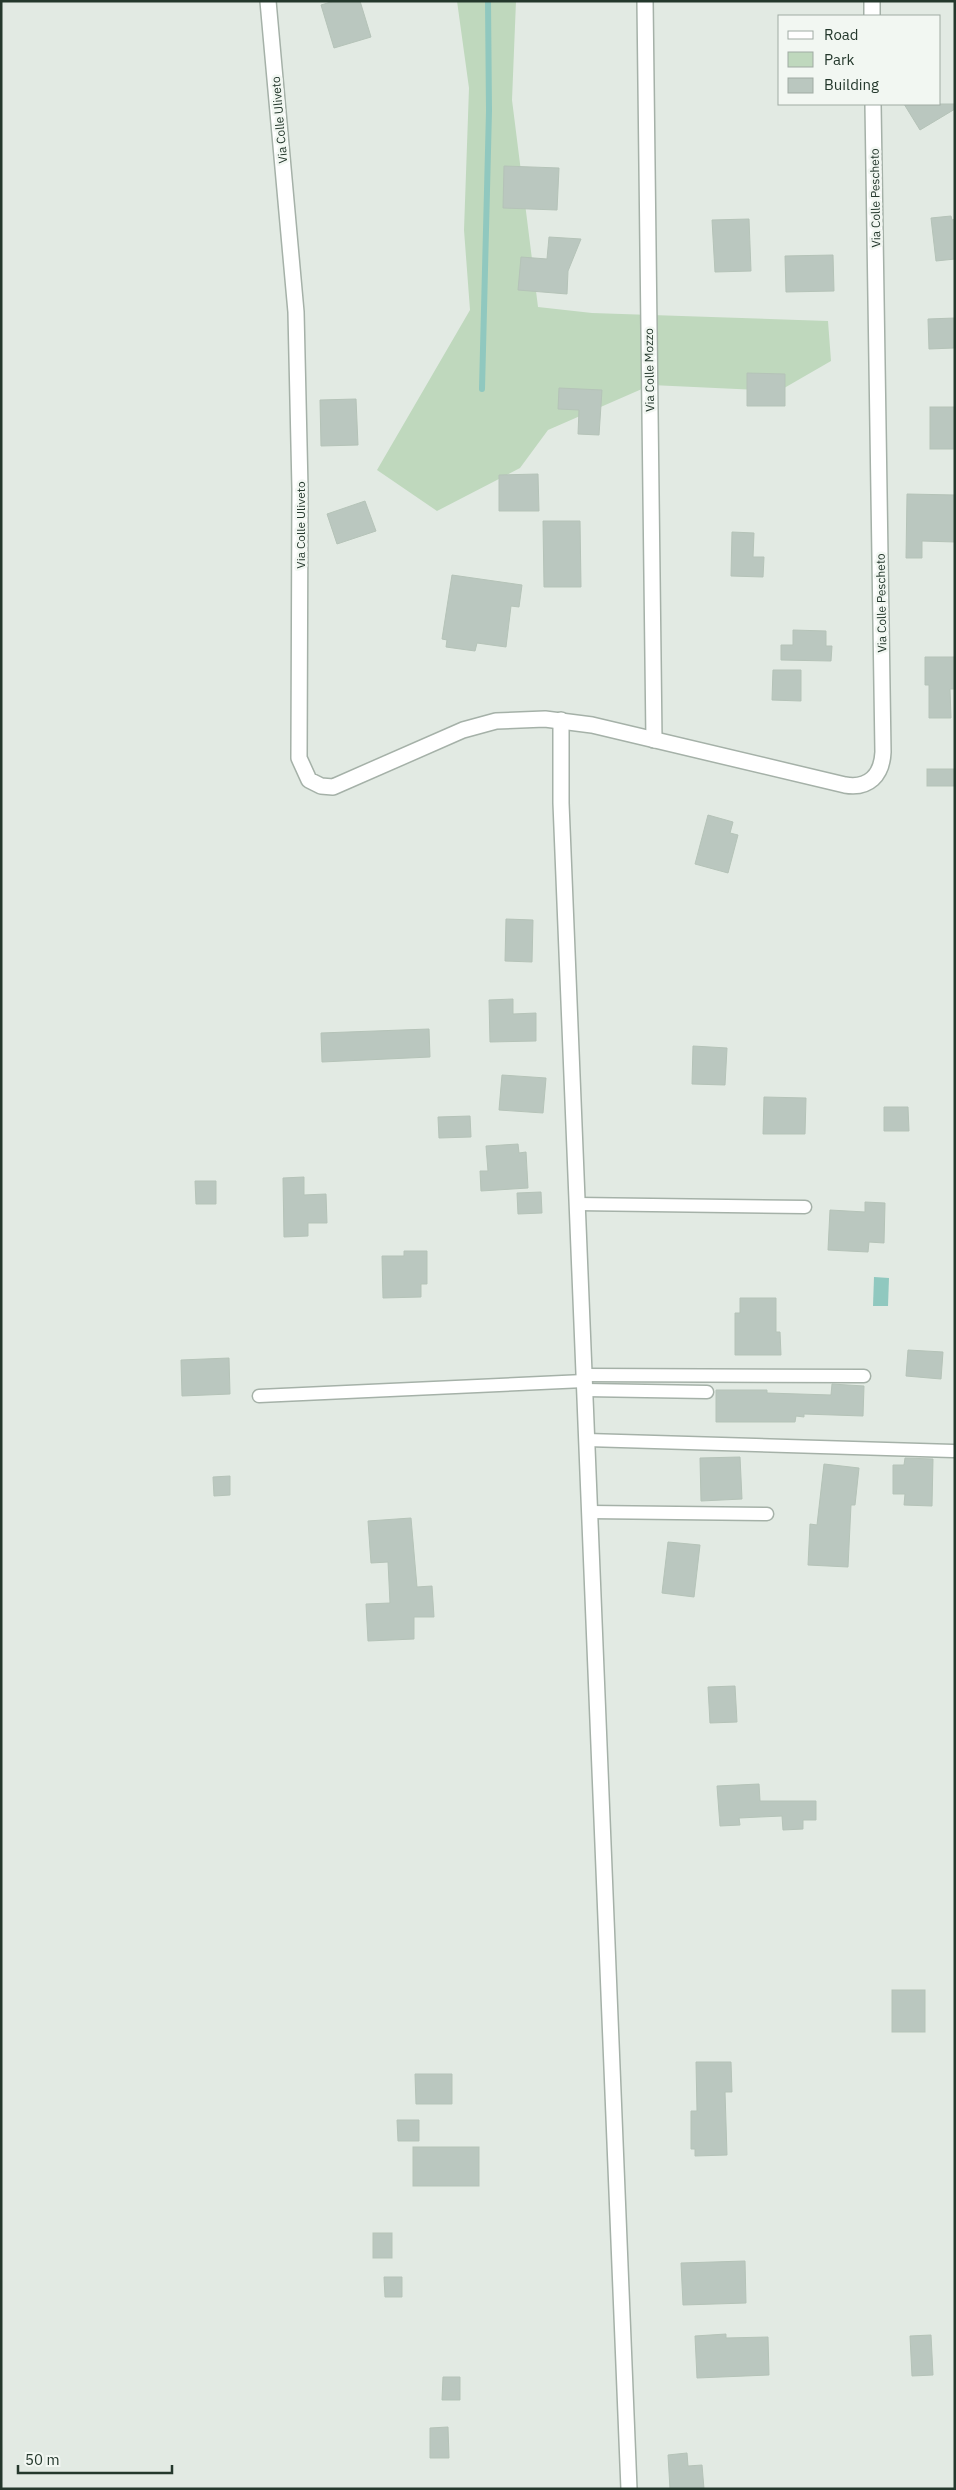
<svg xmlns="http://www.w3.org/2000/svg" width="956" height="2490" font-family="'IBM Plex Sans',sans-serif">
	<style>
		.green { fill: #bfd8bd }
		.water { fill: #90c8bf }
		.lines { fill: none; stroke-linecap: round; stroke-linejoin: round }
		.stream { stroke: #90c8bf; stroke-width: 6 }
		.building { fill: #bac7bf; stroke: #b5c3b8 }
		.lane-casing { stroke: #a5b1a8; stroke-width: 15 }
		.street-casing { stroke: #a5b1a8; stroke-width: 18 }
		.lane { stroke: #fff; stroke-width: 12 }
		.street { stroke: #fff; stroke-width: 15 }
		.labels { text-anchor: middle; dominant-baseline: central; stroke-width: 5; stroke-linejoin: round; paint-order: stroke }
		.street-label { font-size: 12px; fill: #24382c; stroke: #f2f7f2 }
	</style>
	<rect width="100%" height="100%" fill="#e2eae3"/>
	<!-- green -->
	<polygon class="green" points="457,1 516,1 512,100 538,307 592,313 828,321 831,361 779,391 651,385 548,430 520,468 437,511 377,470 470,310 464,230 469,88"/>
	<!-- water -->
	<polygon class="water" points="874,1277 889,1278 888,1306 873,1306"/>
	<g class="lines">
		<!-- stream -->
		<polyline class="stream" points="482,389 489,111 488,1"/>
	</g>
	<!-- building -->
	<g class="building">
		<polygon points="334,1 360,1 371,37 334,48 321,5"/>
		<polygon points="904,104 955,104 955,109 920,130"/>
		<polygon points="504,166 559,168 557,210 503,208"/>
		<polygon points="951,216 952,220 955,219 955,259 936,261 931,218"/>
		<polygon points="749,219 751,271 715,272 712,220"/>
		<polygon points="549,237 581,239 568,271 567,294 518,290 521,257 547,259"/>
		<polygon points="833,255 834,291 786,292 785,256"/>
		<polygon points="955,318 954,348 929,349 928,319"/>
		<polygon points="747,373 785,374 785,406 747,406"/>
		<polygon points="559,388 602,390 599,435 578,434 579,410 558,409"/>
		<polygon points="356,399 358,445 321,446 320,400"/>
		<rect x="930" y="407" width="25" height="42"/>
		<polygon points="538,474 539,511 499,511 499,475"/>
		<polygon points="907,494 955,495 955,542 922,541 922,558 906,558"/>
		<polygon points="365,501 376,531 337,544 327,514"/>
		<polygon points="543,521 580,521 581,587 544,587"/>
		<polygon points="732,532 754,533 753,557 764,557 763,577 731,576"/>
		<polygon points="452,575 522,585 519,607 511,606 506,647 477,643 475,651 446,647 447,640 442,639"/>
		<polygon points="793,630 826,631 826,646 832,646 831,661 781,660 781,645 793,645"/>
		<polygon points="925,657 955,657 955,689 950,689 951,718 929,718 929,685 925,685"/>
		<polygon points="773,670 801,670 801,701 772,700"/>
		<rect x="927" y="769" width="28" height="17"/>
		<polygon points="708,815 733,822 730,833 738,835 728,873 695,864"/>
		<polygon points="506,919 533,920 532,962 505,961"/>
		<polygon points="513,999 513,1014 536,1013 536,1041 490,1042 489,1000"/>
		<polygon points="429,1029 430,1057 322,1062 321,1033"/>
		<polygon points="693,1046 727,1048 725,1085 692,1084"/>
		<polygon points="502,1075 546,1078 543,1113 499,1110"/>
		<polygon points="764,1097 806,1098 805,1134 763,1134"/>
		<polygon points="884,1107 908,1107 909,1131 884,1131"/>
		<polygon points="470,1116 471,1137 439,1138 438,1117"/>
		<polygon points="518,1144 519,1153 526,1152 528,1188 481,1191 480,1171 488,1171 486,1146"/>
		<polygon points="304,1177 304,1195 326,1194 327,1223 308,1223 308,1236 284,1237 283,1178"/>
		<polygon points="195,1181 216,1181 216,1204 196,1204"/>
		<polygon points="541,1192 542,1213 518,1214 517,1193"/>
		<polygon points="865,1202 885,1203 884,1243 869,1242 868,1252 828,1250 830,1210 865,1212"/>
		<polygon points="404,1251 427,1251 427,1284 421,1284 421,1297 383,1298 382,1256 404,1256"/>
		<polygon points="740,1298 776,1298 776,1332 780,1332 781,1355 735,1355 735,1313 740,1313"/>
		<polygon points="908,1350 943,1352 941,1379 906,1376"/>
		<polygon points="229,1358 230,1394 182,1396 181,1360"/>
		<polygon points="832,1384 864,1386 863,1416 804,1414 804,1417 796,1416 795,1422 716,1422 716,1390 767,1390 767,1393 831,1395"/>
		<polygon points="740,1457 742,1499 701,1501 700,1458"/>
		<polygon points="905,1458 933,1459 932,1506 904,1505 905,1494 893,1494 893,1465 904,1465"/>
		<polygon points="824,1464 859,1468 855,1505 851,1505 848,1567 808,1565 810,1524 817,1525"/>
		<polygon points="230,1476 230,1495 214,1496 213,1477"/>
		<polygon points="411,1518 417,1587 432,1586 434,1617 414,1617 414,1639 368,1641 366,1604 390,1603 388,1562 371,1563 368,1521"/>
		<polygon points="668,1542 700,1545 694,1597 662,1593"/>
		<polygon points="735,1686 737,1722 710,1723 708,1687"/>
		<polygon points="759,1784 760,1801 816,1801 816,1820 803,1820 803,1829 783,1830 782,1816 739,1818 740,1825 720,1826 717,1786"/>
		<rect x="892" y="1990" width="33" height="42"/>
		<polygon points="696,2062 731,2062 732,2092 725,2092 727,2155 695,2156 695,2149 691,2149 691,2111 697,2111"/>
		<polygon points="415,2074 452,2074 452,2104 416,2104"/>
		<polygon points="397,2120 419,2120 419,2141 398,2141"/>
		<rect x="413" y="2147" width="66" height="39"/>
		<rect x="373" y="2233" width="19" height="25"/>
		<polygon points="745,2261 746,2303 683,2305 681,2263"/>
		<polygon points="384,2277 402,2277 402,2297 385,2297"/>
		<polygon points="726,2334 726,2338 768,2337 769,2375 697,2378 695,2336"/>
		<polygon points="931,2335 933,2375 912,2376 910,2336"/>
		<polygon points="443,2377 460,2377 460,2400 442,2400"/>
		<polygon points="448,2427 449,2458 430,2458 430,2428"/>
		<polygon points="687,2453 688,2466 702,2465 704,2489 670,2489 668,2455"/>
	</g>
	<g class="lines">
		<!-- lane casing -->
		<g class="lane-casing">
			<g id="lane">
				<polyline points="577,1204 805,1207"/>
				<polyline points="584,1375 864,1376"/>
				<polyline points="585,1390 707,1392"/>
				<polyline points="259,1396 584,1381"/>
				<polyline points="587,1440 953,1451"/>
				<polyline points="590,1512 767,1514"/>
			</g>
		</g>
		<!-- street casing -->
		<g class="street-casing">
			<g id="street">
				<path d="M 268,1 L 296,312 L 300,489 L 299,758 L 309,780 L 321,786 L 333,787 L 463,730 L 496,721 L 545,719 L 592,725 L 845,785 C 869,789 882,775 883,752 L 873,104"/>
				<polyline points="645,1 654,740"/>
				<polyline points="872,1 872,16"/>
				<polyline points="561,720 561,803 629,2489"/>
			</g>
		</g>
		<!-- lane -->
		<use href="#lane" class="lane"/>
		<!-- street -->
		<use href="#street" class="street"/>
	</g>
	<g class="labels">
		<!-- street labels -->
		<g class="street-label">
			<text transform="translate(279 120) rotate(-95)">Via Colle Uliveto</text>
			<text transform="translate(875 198) rotate(-91)">Via Colle Pescheto</text>
			<text transform="translate(649 370) rotate(-91)">Via Colle Mozzo</text>
			<text transform="translate(300 525) rotate(-90)">Via Colle Uliveto</text>
			<text transform="translate(881 603) rotate(-91)">Via Colle Pescheto</text>
		</g>
	</g>
	<!-- border -->
	<rect width="956" height="2490" fill="none" stroke="#24382c" stroke-width="5"/>
	<!-- legend -->
	<rect x="778" y="15" width="162" height="90" fill="#f2f7f2" stroke="#a0aba3"/>
	<rect x="788" y="31" width="25" height="8" fill="#ffffff" stroke="#a0aba3"/>
	<text x="824" y="40" font-size="15" fill="#24382c">Road</text>
	<rect x="788" y="52" width="25" height="15" fill="#bfd8bd" stroke="#a0aba3"/>
	<text x="824" y="65" font-size="15" fill="#24382c">Park</text>
	<rect x="788" y="78" width="25" height="15" fill="#bac7bf" stroke="#a0aba3"/>
	<text x="824" y="90" font-size="15" fill="#24382c">Building</text>
	<!-- scale -->
	<path d="M18 2465v8h154v-8" fill="none" stroke="#24382c" stroke-width="2.5"/>
	<text x="25" y="2465" font-size="15" fill="#24382c" stroke="#f2f7f2" stroke-width="4" paint-order="stroke">50 m</text>
</svg>
